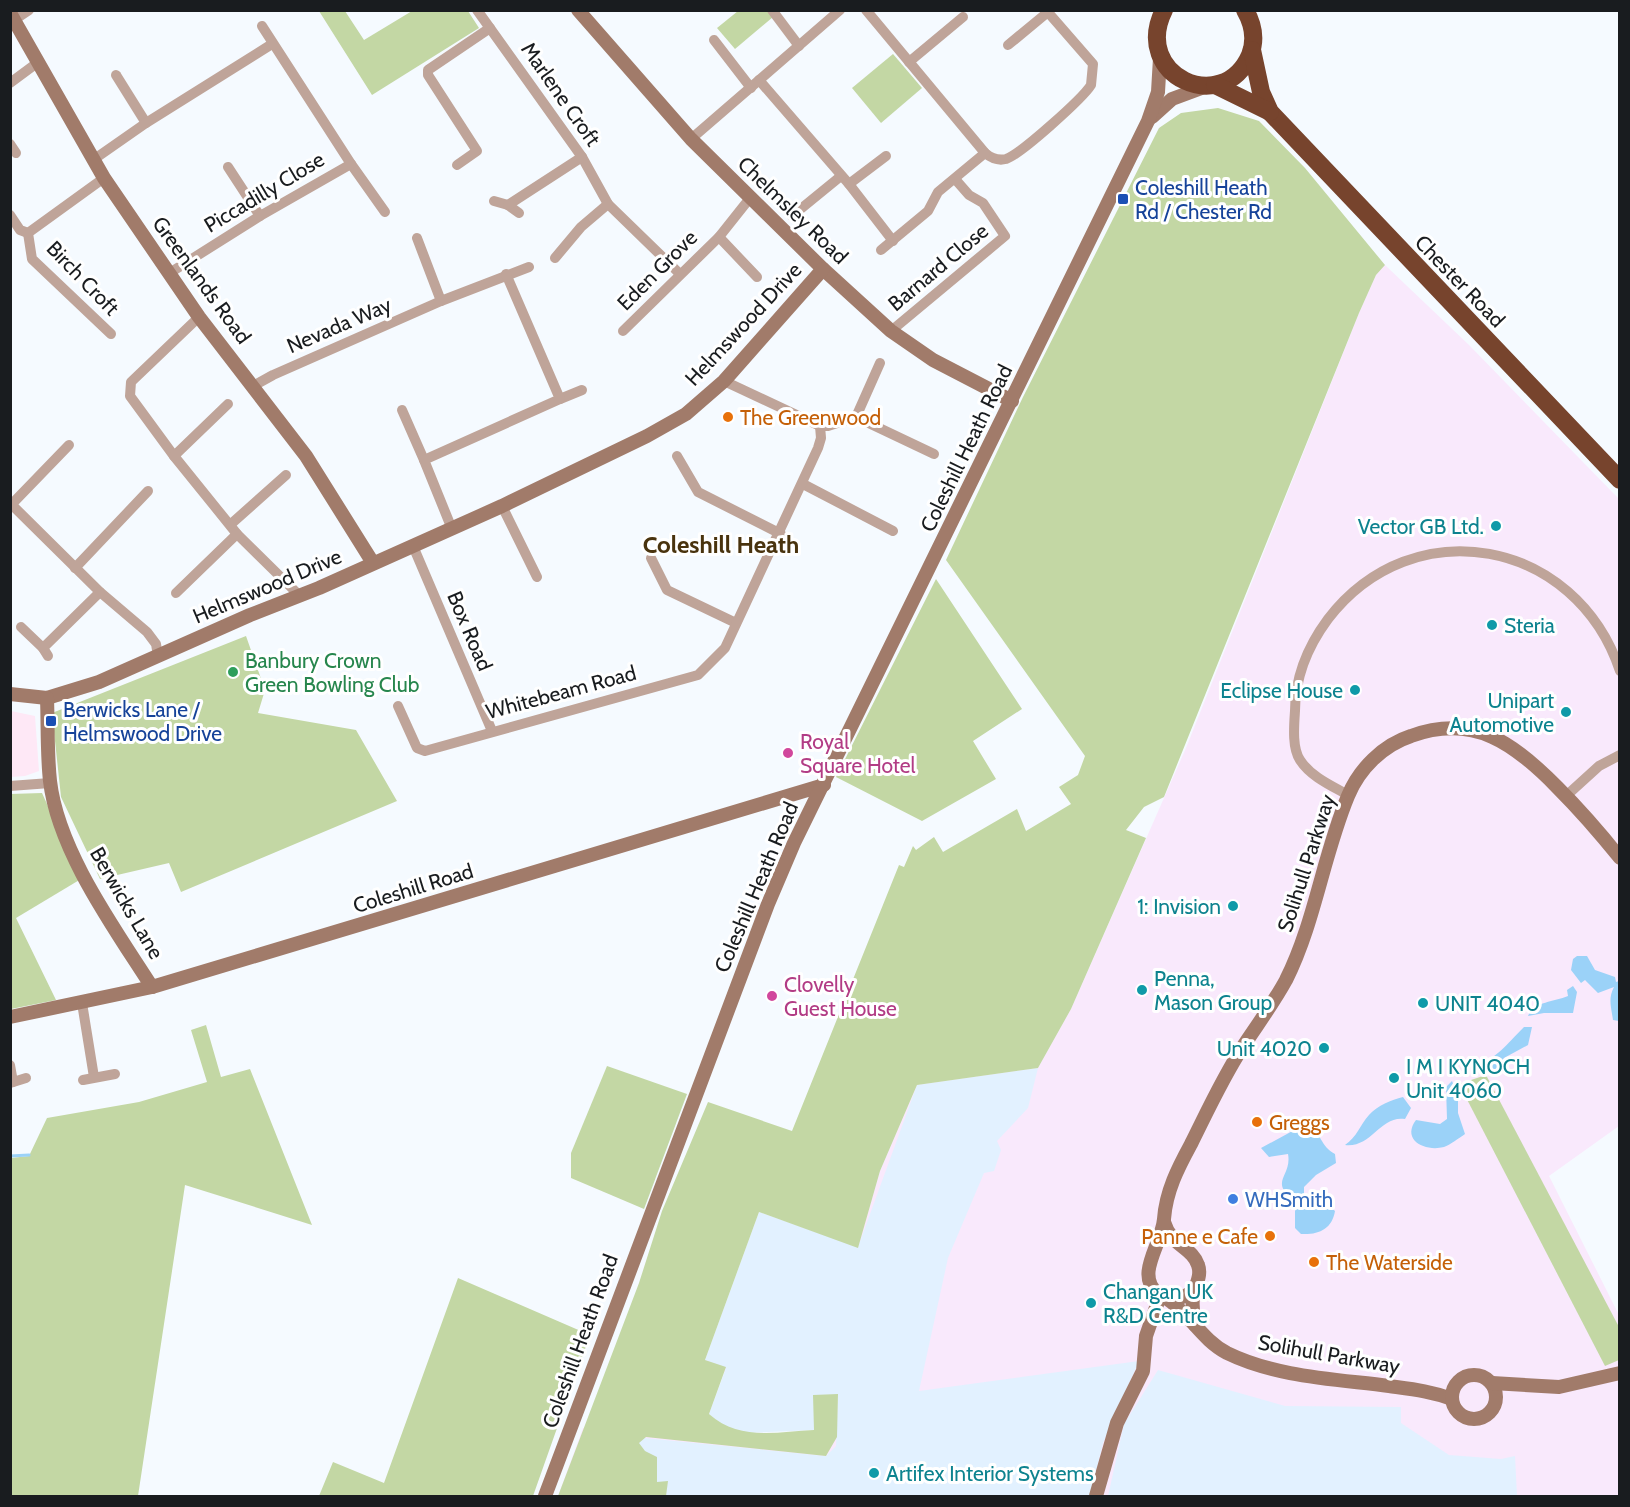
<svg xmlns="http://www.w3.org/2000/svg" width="1630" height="1507" font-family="Cabin,sans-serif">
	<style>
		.commercial { fill: #f9e9fc }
		.built { fill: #e2f1ff }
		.medical { fill: #fee8f6 }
		.green { fill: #c3d7a4 }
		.water { fill: #9bd2f8 }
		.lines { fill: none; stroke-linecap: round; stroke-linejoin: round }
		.stream { stroke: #9bd2f8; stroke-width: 3 }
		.street { stroke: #bfa499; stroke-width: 10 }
		.secondary { stroke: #a17b6a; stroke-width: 14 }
		.highway { stroke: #77442d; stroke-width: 18 }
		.transit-dot { fill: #1a4fb4; stroke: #fff; stroke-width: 2 }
		.food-dot { fill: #e8710a; stroke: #fff; stroke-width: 2 }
		.culture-dot { fill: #0f9aa8; stroke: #fff; stroke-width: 2 }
		.leisure-dot { fill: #2e9e5b; stroke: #fff; stroke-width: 2 }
		.hotel-dot { fill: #d1479c; stroke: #fff; stroke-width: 2 }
		.shop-dot { fill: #3f7fe0; stroke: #fff; stroke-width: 2 }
		.labels { text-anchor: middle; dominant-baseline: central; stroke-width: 6; stroke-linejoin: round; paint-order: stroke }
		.street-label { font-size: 21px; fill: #191c1f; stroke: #fff }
		.transit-label { font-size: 21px; fill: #164399; stroke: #fff; text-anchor: start }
		.food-label { font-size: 21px; fill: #c56008; stroke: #fff; text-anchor: start }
		.culture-label { font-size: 21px; fill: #0d838f; stroke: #fff; text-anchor: start }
		.leisure-label { font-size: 21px; fill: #27864d; stroke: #fff; text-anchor: start }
		.hotel-label { font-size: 21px; fill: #b23c85; stroke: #fff; text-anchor: start }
		.shop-label { font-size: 21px; fill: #366cbe; stroke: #fff; text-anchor: start }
		.quarter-label { font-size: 24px; font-weight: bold; fill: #49330e; stroke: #fff }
	</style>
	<rect width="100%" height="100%" fill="#f5faff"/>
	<!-- commercial -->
	<polygon class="commercial" points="1385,265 1469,345 1619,499 1619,1126 1549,1176 1619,1315 1619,1496 558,1496 583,1428 837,1437 838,1394 815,1430 705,1360 858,1247 880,1171 917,1085 1038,1068 1071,1009 1186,748 1359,313 1376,275"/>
	<!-- built -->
	<g class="built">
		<polygon points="1038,1068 1028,1108 997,1141 1001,1150 994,1171 984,1173 948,1258 919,1391 1139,1361 1103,1443 1090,1496 558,1496 614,1435 826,1456 836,1446 838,1394 815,1430 745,1433 723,1426 709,1414 726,1368 705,1360 759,1212 858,1247 917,1085"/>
		<polygon points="1158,1370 1285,1406 1401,1407 1401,1423 1449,1455 1501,1459 1515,1456 1517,1496 1108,1496 1124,1424"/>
	</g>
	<!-- medical -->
	<polygon class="medical" points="11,711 35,716 39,771 25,776 11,777"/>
	<!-- green -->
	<g class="green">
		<polygon points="319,11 345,11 364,40 412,11 468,11 479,28 372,95"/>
		<polygon points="738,11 767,11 773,17 735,49 717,28"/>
		<polygon points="893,54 922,88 881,123 852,88"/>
		<path d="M 1218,108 L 1259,121 L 1305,168 L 1385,265 L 1376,275 L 1359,313 L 1164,797 L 1144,807 L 1126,830 L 1146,838 L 1071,1009 L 1038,1068 L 917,1085 L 880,1171 L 858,1248 L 759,1212 L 705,1360 L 726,1367 L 709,1414 C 739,1441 776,1432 814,1430 L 813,1395 L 838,1394 L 837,1437 L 826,1456 L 646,1437 L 639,1443 L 645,1451 L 657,1457 L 657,1482 L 668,1481 L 666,1496 L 558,1496 L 639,1283 L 662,1211 L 708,1102 L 792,1131 L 899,865 L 904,867 L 913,846 L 916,850 L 934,837 L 943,852 L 1017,809 L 1026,831 L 1071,804 L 1059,787 L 1078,775 L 1085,756 L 946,560 L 1023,397 L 1159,128 L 1181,113 Z"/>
		<polygon points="936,579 1022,709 973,741 996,779 922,821 836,777"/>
		<polygon points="246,636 265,690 258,713 356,730 397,801 181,892 169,863 100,879 61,797 52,713"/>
		<polygon points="42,793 81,879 16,918 56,1000 11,1009 10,794"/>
		<polygon points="206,1025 221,1077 250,1069 312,1225 185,1185 138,1496 11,1496 11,1158 29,1156 47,1118 139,1102 207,1082 191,1030"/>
		<polygon points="607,1066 687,1094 644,1209 571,1178 571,1153"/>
		<polygon points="1486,1075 1619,1327 1619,1360 1605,1366 1459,1084"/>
		<polygon points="458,1278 590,1335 533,1496 319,1496 333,1462 384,1483"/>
	</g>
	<!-- water -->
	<g class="water">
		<path d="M 1577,956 L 1587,956 L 1595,970 L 1615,977 L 1616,982 L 1619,981 L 1619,1021 L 1613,1020 C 1611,1006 1608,999 1614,987 L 1598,993 L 1585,980 L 1581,983 L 1571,970 L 1573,959 Z"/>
		<path d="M 1573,986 L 1577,992 L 1573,1013 L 1544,1013 L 1528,1016 C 1535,1001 1554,1002 1568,996 L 1567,990 Z"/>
		<path d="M 1524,1027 L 1532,1027 L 1528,1045 L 1504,1058 L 1497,1073 L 1477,1073 L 1474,1068 C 1499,1056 1505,1046 1524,1027 Z"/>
		<path d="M 1452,1081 L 1458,1096 L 1458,1113 L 1465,1134 C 1459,1138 1450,1145 1444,1147 C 1425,1152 1401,1140 1416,1120 L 1440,1124 L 1447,1119 L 1446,1087 Z"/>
		<path d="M 1403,1097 L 1411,1108 L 1405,1119 C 1380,1115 1372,1148 1345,1145 C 1357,1137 1360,1125 1369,1115 C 1378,1105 1391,1100 1403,1097 Z"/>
		<path d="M 1309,1122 C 1320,1132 1321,1147 1335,1154 L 1336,1163 L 1316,1175 L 1304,1187 L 1304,1194 L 1319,1197 L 1335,1211 C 1332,1229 1319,1235 1301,1234 L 1295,1228 L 1295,1211 L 1302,1198 L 1300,1195 L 1290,1197 C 1271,1181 1292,1175 1288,1154 L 1269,1157 L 1261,1148 Z"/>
	</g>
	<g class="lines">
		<!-- stream -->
		<polyline class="stream" points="10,1156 29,1155"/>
		<!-- street -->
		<g class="street">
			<polyline points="477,10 582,157 608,204 680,274"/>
			<polyline points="772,10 799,46"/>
			<path d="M 866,10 L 985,153 C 991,158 998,161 1006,159 C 1021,154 1083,98 1091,85 L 1093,64 L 1046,10"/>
			<polyline points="14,20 29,10"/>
			<polyline points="714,40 751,88"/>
			<polyline points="1008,45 1048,12"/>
			<polyline points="909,62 963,17"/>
			<polyline points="116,75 146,123"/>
			<polyline points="759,80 849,184 893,241"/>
			<polyline points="10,83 37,63"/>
			<polyline points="691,139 840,10"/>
			<polyline points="10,144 16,153"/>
			<polyline points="93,160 146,123 272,44"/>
			<polyline points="351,164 385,212"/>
			<polyline points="457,165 477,151 428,75 428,70 490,28"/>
			<polyline points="228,167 260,216"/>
			<polyline points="104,178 28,233 32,259 111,334"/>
			<polyline points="849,184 886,156"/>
			<polyline points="494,201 508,205 519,213"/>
			<polyline points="508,205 582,157"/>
			<polyline points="10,215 20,230 28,233"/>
			<polyline points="792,216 841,176"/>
			<polyline points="719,237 757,277"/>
			<polyline points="417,238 441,301"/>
			<polyline points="881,250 928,211 938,192 985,153"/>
			<polyline points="555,258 581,227 608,204"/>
			<polyline points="168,274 260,216 351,164 262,26"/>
			<polyline points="199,317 131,382 130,396 174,456 237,534 300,596"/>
			<polyline points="623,331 719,237 750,198"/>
			<polyline points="891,331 1005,236 983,203 969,195 955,179"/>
			<polyline points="724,381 820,426"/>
			<polyline points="253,386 273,375 441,301 529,267"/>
			<polyline points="560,399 582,390"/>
			<polyline points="402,410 424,460"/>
			<polyline points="856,417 934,454"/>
			<polyline points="174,456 228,404"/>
			<polyline points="677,456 698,492 781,534"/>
			<polyline points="803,484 893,531"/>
			<polyline points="12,505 100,592 147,632 156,644 158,656"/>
			<polyline points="10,506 69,445"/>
			<polyline points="502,506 537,577"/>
			<polyline points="231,524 286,475"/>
			<polyline points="452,529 424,460 560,399 506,274"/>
			<polyline points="413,546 492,731"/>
			<polyline points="651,558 667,590 736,623"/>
			<polyline points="75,568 148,491"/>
			<polyline points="176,593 237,534"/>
			<polyline points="21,627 43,648"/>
			<polyline points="48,656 43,648 100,592"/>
			<polyline points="398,706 417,748 425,751 698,675 725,648 818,448 821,438 820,426 828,426 856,417 880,363"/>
			<polyline points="10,786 50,783"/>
			<path d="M 1348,795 C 1332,786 1311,777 1300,760 C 1292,748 1294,726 1295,711 C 1295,677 1308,646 1328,619 C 1413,508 1576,539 1620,671"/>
			<polyline points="1566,796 1599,766 1620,755"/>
			<polyline points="82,1003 94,1077"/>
			<polyline points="10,1065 13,1082"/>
			<polyline points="83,1080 115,1074"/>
			<polyline points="10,1083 26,1078"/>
		</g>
		<!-- secondary -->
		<g class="secondary">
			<polyline points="578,10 691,139 823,269 891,331 933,360 1012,401"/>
			<polyline points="10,13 104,178 199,317 306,456 373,563"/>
			<polyline points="1152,117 1172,99 1207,86"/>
			<polyline points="10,694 47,698 99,682 250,615 319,588 502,506 647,436 686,414 724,381 823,269"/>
			<path d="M 47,698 C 48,725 47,754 50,781 C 58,851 115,929 152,987"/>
			<polyline points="10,1017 152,987 824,785"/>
			<path d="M 1164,1222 C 1171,1246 1192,1247 1198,1265 C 1202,1276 1195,1285 1193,1297 C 1192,1306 1193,1315 1195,1325"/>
			<path d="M 1197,1284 C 1193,1291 1188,1296 1180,1298 C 1172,1300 1163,1298 1157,1293 C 1135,1274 1162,1244 1164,1219 C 1166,1191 1178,1168 1191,1144 C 1207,1112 1222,1079 1242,1048 C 1257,1025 1273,1004 1286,980 C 1315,922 1323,856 1348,796 C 1359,769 1383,745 1411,736 C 1474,713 1515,744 1557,787 C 1579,809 1600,833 1620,858"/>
			<path d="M 1166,1298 C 1190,1314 1202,1340 1227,1353 C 1276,1377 1335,1379 1389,1386 C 1411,1389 1431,1391 1452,1399"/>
			<circle cx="1474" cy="1397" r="22"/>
			<polyline points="1492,1383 1559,1387 1620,1373"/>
			<polyline points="545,1496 768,904 794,843 1148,121 1158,92 1160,58"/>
			<polyline points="1096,1496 1117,1423 1143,1371 1146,1336 1160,1296"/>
		</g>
		<!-- highway -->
		<g class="highway">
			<path d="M 1164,10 C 1131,76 1223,117 1250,55 C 1256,40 1253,24 1245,10"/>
			<polyline points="1252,50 1261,92 1270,112 1620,480"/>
			<polyline points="1215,85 1270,112"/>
		</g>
	</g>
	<!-- markers -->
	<g class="transit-dot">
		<rect x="1117" y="193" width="12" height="12" rx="3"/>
		<rect x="45" y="715" width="12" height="12" rx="3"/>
	</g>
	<g class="food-dot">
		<circle cx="728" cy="417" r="6"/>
		<circle cx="1257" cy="1122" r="6"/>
		<circle cx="1270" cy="1236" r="6"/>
		<circle cx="1314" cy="1262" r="6"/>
	</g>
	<g class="culture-dot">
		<circle cx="1496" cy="526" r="6"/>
		<circle cx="1492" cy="625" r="6"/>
		<circle cx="1355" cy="690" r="6"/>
		<circle cx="1566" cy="712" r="6"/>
		<circle cx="1233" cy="906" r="6"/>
		<circle cx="1142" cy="990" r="6"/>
		<circle cx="1423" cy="1003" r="6"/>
		<circle cx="1324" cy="1048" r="6"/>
		<circle cx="1394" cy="1078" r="6"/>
		<circle cx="1091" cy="1303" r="6"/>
		<circle cx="874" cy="1473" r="6"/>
	</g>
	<circle class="leisure-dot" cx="233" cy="672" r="6"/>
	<g class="hotel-dot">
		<circle cx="788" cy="753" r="6"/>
		<circle cx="772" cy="996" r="6"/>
	</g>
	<circle class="shop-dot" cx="1233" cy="1199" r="6"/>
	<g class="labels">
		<!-- street labels -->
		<g class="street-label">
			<text transform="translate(561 94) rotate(55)">Marlene Croft</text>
			<text transform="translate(264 192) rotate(-31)">Piccadilly Close</text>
			<text transform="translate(793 210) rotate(44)">Chelmsley Road</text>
			<text transform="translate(938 267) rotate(-40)">Barnard Close</text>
			<text transform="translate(657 270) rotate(-45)">Eden Grove</text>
			<text transform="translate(83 278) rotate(46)">Birch Croft</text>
			<text transform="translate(202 280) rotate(54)">Greenlands Road</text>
			<text transform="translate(1460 281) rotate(46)">Chester Road</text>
			<text transform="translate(743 324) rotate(-47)">Helmswood Drive</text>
			<text transform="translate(339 325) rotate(-23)">Nevada Way</text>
			<text transform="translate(966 448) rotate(-64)">Coleshill Heath Road</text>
			<text transform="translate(267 586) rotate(-23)">Helmswood Drive</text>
			<text transform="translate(470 631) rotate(67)">Box Road</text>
			<text transform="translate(561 692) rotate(-15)">Whitebeam Road</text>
			<text transform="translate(1306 863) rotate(-72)">Solihull Parkway</text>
			<text transform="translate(756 887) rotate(-67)">Coleshill Heath Road</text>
			<text transform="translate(413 888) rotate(-17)">Coleshill Road</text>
			<text transform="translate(127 903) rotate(60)">Berwicks Lane</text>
			<text transform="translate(580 1341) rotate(-70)">Coleshill Heath Road</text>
			<text transform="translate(1329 1354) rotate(10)">Solihull Parkway</text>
		</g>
		<!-- transit labels -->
		<g class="transit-label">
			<text x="1135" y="187">Coleshill Heath<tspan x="1135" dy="24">Rd / Chester Rd</tspan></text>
			<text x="63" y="709">Berwicks Lane /<tspan x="63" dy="24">Helmswood Drive</tspan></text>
		</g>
		<!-- food labels -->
		<g class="food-label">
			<text x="740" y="417">The Greenwood</text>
			<text x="1269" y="1122">Greggs</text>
			<text x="1258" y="1236" text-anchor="end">Panne e Cafe</text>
			<text x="1326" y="1262">The Waterside</text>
		</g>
		<!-- culture labels -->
		<g class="culture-label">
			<text x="1484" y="526" text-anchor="end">Vector GB Ltd.</text>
			<text x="1504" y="625">Steria</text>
			<text x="1343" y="690" text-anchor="end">Eclipse House</text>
			<text x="1554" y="700" text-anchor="end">Unipart<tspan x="1554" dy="24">Automotive</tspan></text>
			<text x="1221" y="906" text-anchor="end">1: Invision</text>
			<text x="1154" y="978">Penna,<tspan x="1154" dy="24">Mason Group</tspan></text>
			<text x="1435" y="1003">UNIT 4040</text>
			<text x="1312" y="1048" text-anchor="end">Unit 4020</text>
			<text x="1406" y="1066">I M I KYNOCH<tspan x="1406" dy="24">Unit 4060</tspan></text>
			<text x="1103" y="1291">Changan UK<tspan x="1103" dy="24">R&amp;D Centre</tspan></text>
			<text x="886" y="1473">Artifex Interior Systems</text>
		</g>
		<!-- leisure labels -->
		<g class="leisure-label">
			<text x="245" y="660">Banbury Crown<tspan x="245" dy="24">Green Bowling Club</tspan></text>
		</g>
		<!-- hotel labels -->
		<g class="hotel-label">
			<text x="800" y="741">Royal<tspan x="800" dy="24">Square Hotel</tspan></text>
			<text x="784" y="984">Clovelly<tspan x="784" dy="24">Guest House</tspan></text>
		</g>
		<!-- shop labels -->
		<g class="shop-label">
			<text x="1245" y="1199">WHSmith</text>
		</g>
		<!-- quarter labels -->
		<g class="quarter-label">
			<text x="721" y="544">Coleshill Heath</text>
		</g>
	</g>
	<!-- border -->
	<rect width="1630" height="1507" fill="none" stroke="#191c1f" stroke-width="24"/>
</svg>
